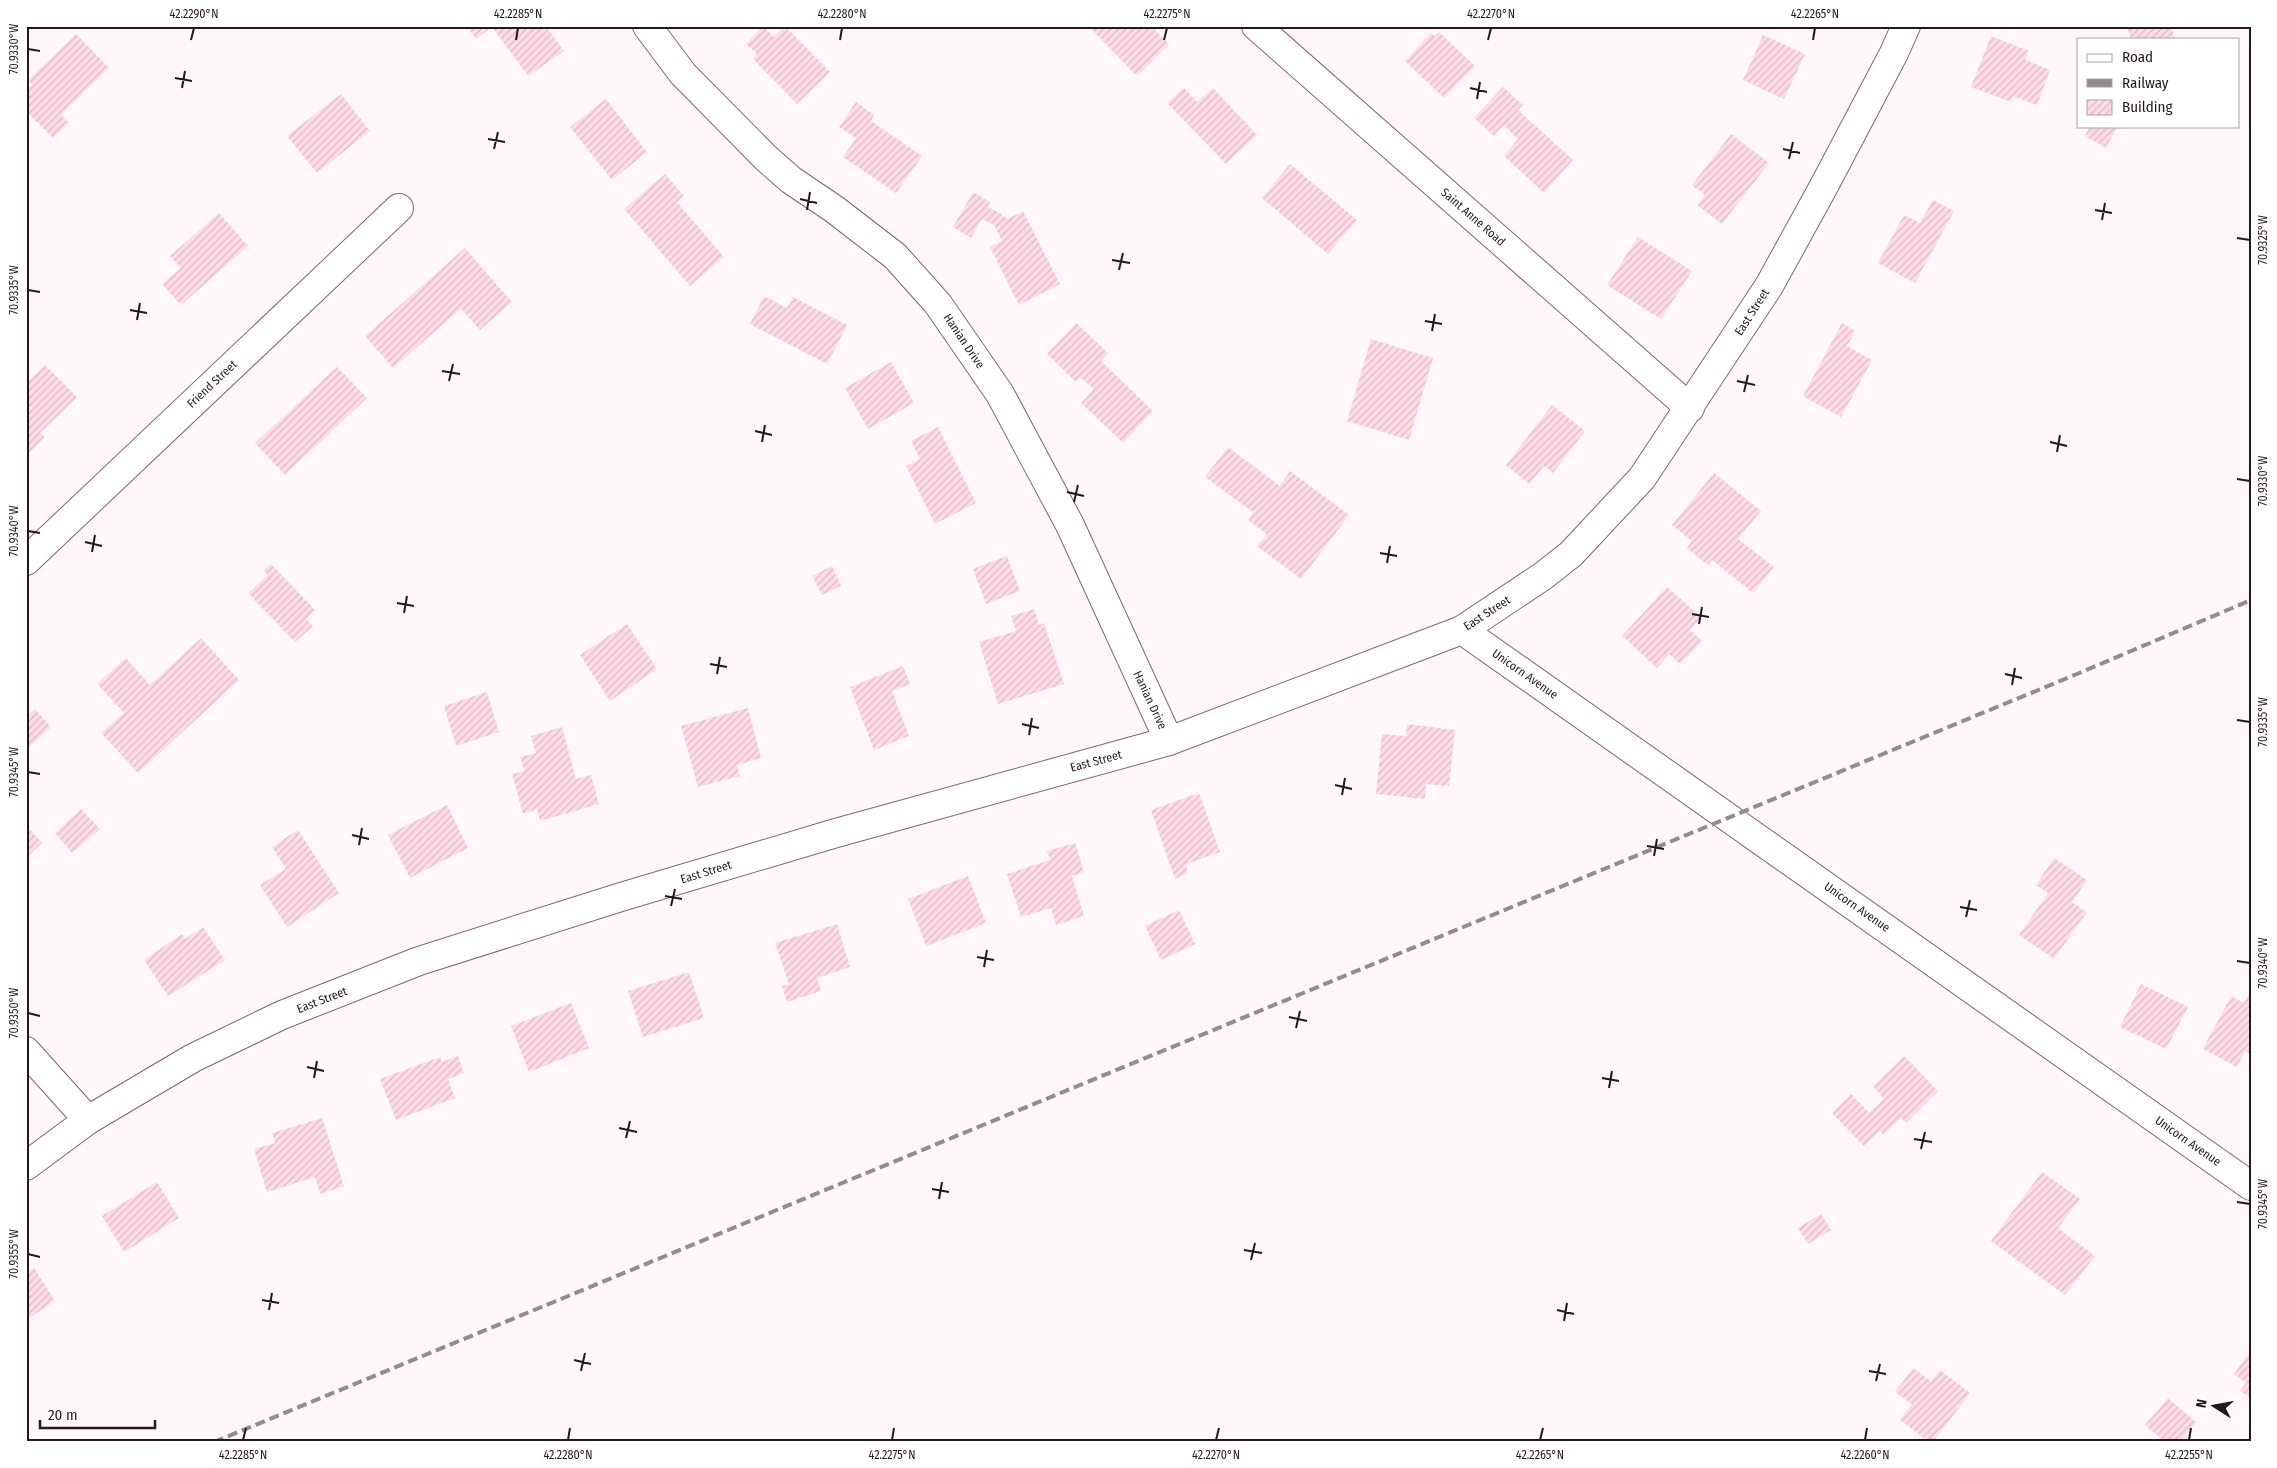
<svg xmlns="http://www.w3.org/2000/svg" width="2277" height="1468" font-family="'Fira Sans Condensed',sans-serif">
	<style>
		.building { fill: url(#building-hatch) }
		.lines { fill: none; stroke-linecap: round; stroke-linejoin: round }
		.minor-casing { stroke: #83646f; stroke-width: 30 }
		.minor { stroke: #fff; stroke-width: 28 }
		.rail { stroke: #958a8e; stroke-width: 4; stroke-dasharray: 10 5; stroke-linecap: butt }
		.ticks { fill: none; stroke: #25181d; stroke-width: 2 }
		.labels { text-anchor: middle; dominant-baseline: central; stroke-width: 4.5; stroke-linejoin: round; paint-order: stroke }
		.street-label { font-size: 12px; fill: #25181d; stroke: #fff }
		.neatline { fill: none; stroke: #25181d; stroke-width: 2 }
		.ticks-label { font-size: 12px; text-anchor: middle; fill: #25181d }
	</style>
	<defs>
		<pattern id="building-hatch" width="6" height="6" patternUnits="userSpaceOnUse" patternTransform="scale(1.25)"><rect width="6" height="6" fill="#fedbe7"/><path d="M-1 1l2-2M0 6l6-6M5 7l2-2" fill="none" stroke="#dabbc6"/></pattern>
	</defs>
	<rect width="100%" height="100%" fill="#fff7fa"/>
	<!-- building -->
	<g class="building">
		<polygon points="467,26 546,26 564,51 528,76 492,27 476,39"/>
		<polygon points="763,26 774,37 785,26 830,72 797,104 753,59 757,54 746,44"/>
		<polygon points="1096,26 1151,26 1169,44 1137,76 1092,30"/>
		<polygon points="2127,26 2171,26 2175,39 2131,39"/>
		<polygon points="1439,32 1475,66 1444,98 1405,61 1431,33 1435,36"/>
		<polygon points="76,34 109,68 61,115 69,123 53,138 26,111 26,90 32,85 28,80"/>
		<polygon points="1763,35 1805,54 1784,99 1743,80"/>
		<polygon points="1991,36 2029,51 2025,60 2050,70 2037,105 2013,96 2011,102 1971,87"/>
		<polygon points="1503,87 1523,105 1518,110 1573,160 1544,193 1504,156 1518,139 1504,125 1494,136 1474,118"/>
		<polygon points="1184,88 1197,102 1213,88 1257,135 1226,164 1167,103"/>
		<polygon points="341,94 370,131 317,173 287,136"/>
		<polygon points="606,99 647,152 612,180 570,127"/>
		<polygon points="856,102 874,115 871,121 922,156 896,193 843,157 856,138 839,127"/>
		<polygon points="2090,126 2118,126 2106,148 2085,136"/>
		<polygon points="1731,134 1769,163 1722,224 1697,205 1705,195 1692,185"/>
		<polygon points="1290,164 1357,220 1328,254 1262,198"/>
		<polygon points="665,174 684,196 677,202 724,257 690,286 624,209"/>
		<polygon points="973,192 990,202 988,207 1000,213 1007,219 1023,211 1060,284 1019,305 990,247 1002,241 994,225 982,219 971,238 953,227"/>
		<polygon points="1933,200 1954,211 1915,283 1878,263 1904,215 1920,223"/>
		<polygon points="219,213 248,246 181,305 162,284 181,268 170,256"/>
		<polygon points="1638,237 1692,271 1661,319 1607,285"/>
		<polygon points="465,248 512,302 480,330 461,309 393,368 365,336"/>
		<polygon points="764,296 787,308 793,297 847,325 827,364 750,324"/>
		<polygon points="1076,323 1108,353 1101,361 1153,411 1123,443 1081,403 1094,389 1080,377 1076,382 1047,354"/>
		<polygon points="1842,323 1855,331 1847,346 1872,360 1841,417 1803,396"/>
		<polygon points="1371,339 1433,358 1409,440 1347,421"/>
		<polygon points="891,362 914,403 868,429 845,388"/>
		<polygon points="45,365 77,397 40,433 45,437 26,456 26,383"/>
		<polygon points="337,367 367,398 285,475 255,443"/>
		<polygon points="1552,405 1585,431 1553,473 1544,466 1529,484 1506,465"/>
		<polygon points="938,427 976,503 935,524 906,466 920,459 911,441"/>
		<polygon points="1228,447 1280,486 1290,471 1349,515 1301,579 1257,546 1267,534 1248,520 1253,512 1205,477"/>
		<polygon points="1714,473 1761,511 1738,539 1774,567 1753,593 1712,560 1708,565 1687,548 1692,541 1672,525"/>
		<polygon points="1007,556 1020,591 986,604 973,569"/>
		<polygon points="271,564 315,610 306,619 313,626 295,642 248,593 268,575 263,571"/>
		<polygon points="832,566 841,586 822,595 812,576"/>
		<polygon points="1667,587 1701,617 1690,630 1702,641 1680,664 1669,654 1657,668 1622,636"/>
		<polygon points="1034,609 1039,625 1044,623 1064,684 998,704 979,642 1016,631 1011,616"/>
		<polygon points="627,624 657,669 610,701 580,655"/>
		<polygon points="201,638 239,680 138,773 101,733 124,713 97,684 126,658 150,685"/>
		<polygon points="903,666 910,684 892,691 909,736 874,750 850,687"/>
		<polygon points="487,692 499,732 456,746 444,706"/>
		<polygon points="748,708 761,758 737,765 740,776 698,787 681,726"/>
		<polygon points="35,709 51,727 26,750 26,717"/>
		<polygon points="1407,724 1455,730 1449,786 1426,784 1425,799 1376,794 1382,734 1406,736"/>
		<polygon points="562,727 576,779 591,775 599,804 540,821 537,809 523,814 512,774 524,771 520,757 536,753 531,736"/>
		<polygon points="1199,793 1220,852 1186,864 1188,873 1175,879 1151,810"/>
		<polygon points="447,805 468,848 410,878 388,835"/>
		<polygon points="81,809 100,829 72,853 55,833"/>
		<polygon points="26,825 42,843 26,858"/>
		<polygon points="298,830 339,893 287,927 260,885 286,869 272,847"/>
		<polygon points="1075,843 1084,872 1072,876 1084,916 1056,925 1051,908 1021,917 1007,874 1050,860 1047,851"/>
		<polygon points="2054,858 2087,880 2072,902 2087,912 2054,959 2019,935 2048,893 2036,885"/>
		<polygon points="968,876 986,923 926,946 908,899"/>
		<polygon points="1179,910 1195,944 1161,960 1145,926"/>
		<polygon points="837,924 850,967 817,978 821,991 787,1002 782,986 789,984 775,943"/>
		<polygon points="203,927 225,960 168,996 144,960 182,934 185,939"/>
		<polygon points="689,972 704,1018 643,1037 628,991"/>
		<polygon points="2141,984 2188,1007 2166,1049 2120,1027"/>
		<polygon points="2251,990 2251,1054 2245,1051 2237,1067 2203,1049 2231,996 2244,1003"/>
		<polygon points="571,1003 589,1048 529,1072 511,1026"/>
		<polygon points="458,1056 464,1073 448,1079 455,1098 396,1120 380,1079 440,1057 442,1062"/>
		<polygon points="1904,1056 1938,1091 1906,1123 1901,1118 1883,1135 1880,1131 1864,1146 1832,1113 1851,1094 1869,1113 1884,1099 1873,1086"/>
		<polygon points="322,1118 344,1186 320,1194 315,1177 267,1192 254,1149 275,1143 272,1133"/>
		<polygon points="2042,1172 2080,1199 2058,1228 2095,1256 2065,1295 1991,1241"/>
		<polygon points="157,1182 179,1218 124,1252 102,1216"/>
		<polygon points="1821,1214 1831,1230 1808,1244 1798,1228"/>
		<polygon points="34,1268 55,1301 26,1320 26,1273"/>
		<polygon points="2251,1350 2251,1398 2240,1391 2246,1383 2234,1374"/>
		<polygon points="1913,1368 1931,1381 1940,1370 1970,1393 1933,1442 1929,1442 1900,1420 1912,1404 1895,1392"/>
		<polygon points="2168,1398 2196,1422 2180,1442 2165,1442 2145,1425"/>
	</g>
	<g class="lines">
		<!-- minor casing -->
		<g class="minor-casing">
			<g id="minor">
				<polyline points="647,26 683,74 766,158 791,180 834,209 895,256 938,304 1000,394 1070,525 1169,741"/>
				<polyline points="1256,26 1690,408"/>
				<polyline points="26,561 399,208"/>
				<polyline points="1462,630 2251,1186"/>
				<polyline points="26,1051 88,1120"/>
				<polyline points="26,1166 88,1120 193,1058 282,1015 419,961 621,897 836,833 1169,741 1462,630 1543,576 1571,554 1642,478 1769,286 1824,186 1894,53 1906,26"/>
			</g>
		</g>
		<!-- minor -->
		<use href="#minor" class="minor"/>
		<!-- rail -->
		<polyline class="rail" points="214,1442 2077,674 2251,600"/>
	</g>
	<!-- ticks -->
	<path class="ticks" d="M 191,40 L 194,28M 516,40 L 518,28M 840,40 L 842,28M 1164,40 L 1167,28M 1488,40 L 1491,28M 1813,40 L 1815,28M 28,49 L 40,51M 175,78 L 192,81M 182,88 L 185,71M 1470,88 L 1487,92M 1477,99 L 1480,82M 488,139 L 505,142M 494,149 L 498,132M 1783,149 L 1800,153M 1789,159 L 1793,142M 800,199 L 817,203M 807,210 L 810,192M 2095,210 L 2112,213M 2102,220 L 2105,203M 2237,238 L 2250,240M 1112,260 L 1130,263M 1119,270 L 1123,253M 28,290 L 40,292M 130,310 L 147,313M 137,320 L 140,303M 1425,321 L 1442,324M 1432,331 L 1435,314M 442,371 L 460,374M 449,381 L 453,364M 1737,381 L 1755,385M 1744,392 L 1748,375M 755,431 L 772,435M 762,442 L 765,425M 2050,442 L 2067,446M 2057,452 L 2060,435M 2237,479 L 2250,481M 1067,492 L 1084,496M 1074,502 L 1078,485M 28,531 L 40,533M 85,542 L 102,546M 92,552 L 95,535M 1380,553 L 1397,556M 1387,563 L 1390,546M 397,603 L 414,606M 404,613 L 407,596M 1692,614 L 1709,617M 1699,624 L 1702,607M 710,664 L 727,667M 717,674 L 720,657M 2005,674 L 2022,678M 2012,685 L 2015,668M 2237,720 L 2250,722M 1022,724 L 1039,728M 1029,735 L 1032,718M 28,772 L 40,774M 1335,785 L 1352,789M 1342,795 L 1345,778M 352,835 L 369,839M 359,845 L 362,828M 1647,846 L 1664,849M 1654,856 L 1657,839M 665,896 L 682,899M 671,906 L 675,889M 1960,907 L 1977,910M 1966,917 L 1970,900M 977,957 L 994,960M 2237,961 L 2250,963M 984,967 L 987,950M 28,1013 L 40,1016M 1289,1017 L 1307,1021M 1296,1028 L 1300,1011M 307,1067 L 324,1071M 314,1078 L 317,1061M 1602,1078 L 1619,1081M 1609,1088 L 1612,1071M 619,1128 L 637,1132M 626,1138 L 630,1121M 1914,1139 L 1932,1142M 1921,1149 L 1925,1132M 932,1189 L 949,1192M 939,1199 L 942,1182M 2237,1202 L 2250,1204M 1244,1250 L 1262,1253M 28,1254 L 40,1257M 1251,1260 L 1255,1243M 262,1300 L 279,1303M 269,1310 L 272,1293M 1557,1310 L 1574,1314M 1564,1321 L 1567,1303M 574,1360 L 591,1364M 581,1371 L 585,1353M 1869,1371 L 1886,1374M 1876,1381 L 1880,1364M 243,1440 L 246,1428M 568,1440 L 570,1428M 892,1440 L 894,1428M 1216,1440 L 1219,1428M 1540,1440 L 1543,1428M 1865,1440 L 1867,1428M 2189,1440 L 2191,1428"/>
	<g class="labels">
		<!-- street labels -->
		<g class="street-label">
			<text transform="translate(1473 217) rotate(41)">Saint Anne Road</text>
			<text transform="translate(1752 312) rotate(-57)">East Street</text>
			<text transform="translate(964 341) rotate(56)">Hanian Drive</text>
			<text transform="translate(212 384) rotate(-43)">Friend Street</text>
			<text transform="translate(1487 613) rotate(-33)">East Street</text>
			<text transform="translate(1525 674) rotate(35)">Unicorn Avenue</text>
			<text transform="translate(1150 700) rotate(65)">Hanian Drive</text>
			<text transform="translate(1096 761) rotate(-15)">East Street</text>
			<text transform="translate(706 872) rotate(-17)">East Street</text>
			<text transform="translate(1857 907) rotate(35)">Unicorn Avenue</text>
			<text transform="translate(322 1000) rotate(-21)">East Street</text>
			<text transform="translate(2188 1141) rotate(35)">Unicorn Avenue</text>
		</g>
	</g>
	<!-- border -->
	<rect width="2277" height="1468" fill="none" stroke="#ffffff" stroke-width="55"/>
	<!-- legend -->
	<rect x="2077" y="38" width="162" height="90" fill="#ffffff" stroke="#a8a3a5"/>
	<rect x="2087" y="54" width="25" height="8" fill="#ffffff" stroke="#a8a3a5"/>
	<text x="2122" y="62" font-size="15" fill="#25181d">Road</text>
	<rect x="2087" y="79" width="25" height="8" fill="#958a8e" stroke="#a8a3a5"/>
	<text x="2122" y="88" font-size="15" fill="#25181d">Railway</text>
	<rect x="2087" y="100" width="25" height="15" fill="url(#building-hatch)" stroke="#a8a3a5"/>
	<text x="2122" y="112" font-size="15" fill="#25181d">Building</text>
	<!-- north arrow -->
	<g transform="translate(2214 1406) rotate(281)" stroke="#ffffff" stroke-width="4" paint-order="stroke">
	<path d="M0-4L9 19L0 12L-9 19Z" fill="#25181d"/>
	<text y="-8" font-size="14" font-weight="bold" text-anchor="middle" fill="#25181d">N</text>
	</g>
	<!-- scale -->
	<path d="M40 1420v8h115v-8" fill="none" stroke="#25181d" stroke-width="2.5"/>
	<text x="48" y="1420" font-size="15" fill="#25181d" stroke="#ffffff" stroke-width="4" paint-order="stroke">20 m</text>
	<rect x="28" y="28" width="2222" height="1412" class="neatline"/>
	<g class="ticks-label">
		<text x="194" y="18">42.2290°N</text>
		<text x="518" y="18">42.2285°N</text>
		<text x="842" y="18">42.2280°N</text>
		<text x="1167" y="18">42.2275°N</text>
		<text x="1491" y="18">42.2270°N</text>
		<text x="1815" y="18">42.2265°N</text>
		<text transform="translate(14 49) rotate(-90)" y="4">70.9330°W</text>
		<text transform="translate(2263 240) rotate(-90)" y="4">70.9325°W</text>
		<text transform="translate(14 290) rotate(-90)" y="4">70.9335°W</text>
		<text transform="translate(2263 481) rotate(-90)" y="4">70.9330°W</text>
		<text transform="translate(14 531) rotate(-90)" y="4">70.9340°W</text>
		<text transform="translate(2263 722) rotate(-90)" y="4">70.9335°W</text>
		<text transform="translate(14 772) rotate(-90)" y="4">70.9345°W</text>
		<text transform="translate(2263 963) rotate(-90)" y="4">70.9340°W</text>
		<text transform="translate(14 1013) rotate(-90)" y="4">70.9350°W</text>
		<text transform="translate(2263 1204) rotate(-90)" y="4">70.9345°W</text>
		<text transform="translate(14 1254) rotate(-90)" y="4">70.9355°W</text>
		<text x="243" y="1459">42.2285°N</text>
		<text x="568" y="1459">42.2280°N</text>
		<text x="892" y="1459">42.2275°N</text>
		<text x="1216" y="1459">42.2270°N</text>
		<text x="1540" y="1459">42.2265°N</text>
		<text x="1865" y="1459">42.2260°N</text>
		<text x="2189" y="1459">42.2255°N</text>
	</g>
</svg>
